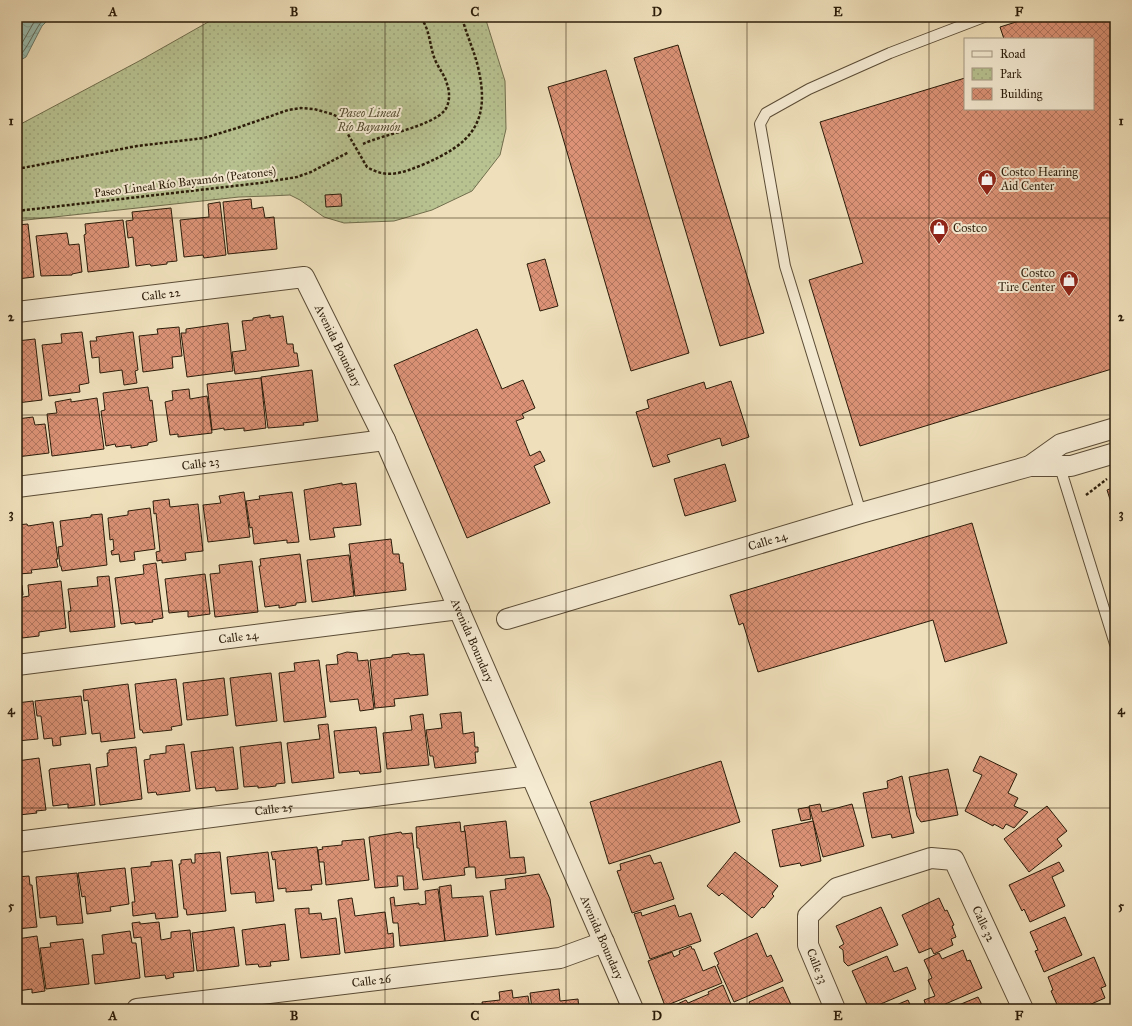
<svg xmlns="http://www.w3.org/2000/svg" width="1132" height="1026" font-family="'IM FELL Great Primer',serif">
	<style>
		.park { fill: url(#park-dots); stroke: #716e4d }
		.water { fill: url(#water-waves); stroke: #6d7c6d }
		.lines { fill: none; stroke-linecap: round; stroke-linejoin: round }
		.shore { stroke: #626c5c; stroke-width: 1 }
		.building { fill: url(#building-cross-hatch); stroke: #2a1b09 }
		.service-casing { stroke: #5b4c36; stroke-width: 12 }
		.minor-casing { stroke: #5b4c36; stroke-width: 22 }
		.path { stroke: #2a1b09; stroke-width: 2.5; stroke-dasharray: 3 2; stroke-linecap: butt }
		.service { stroke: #f5ebd3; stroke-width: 10 }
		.minor { stroke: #f5ebd3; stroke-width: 20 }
		.grid { fill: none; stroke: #2a1b09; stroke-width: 1; stroke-opacity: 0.55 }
		.labels { text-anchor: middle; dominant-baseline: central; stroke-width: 4; stroke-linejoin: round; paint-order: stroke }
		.park-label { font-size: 12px; font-style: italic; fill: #554d32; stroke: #f5ebd3 }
		.poi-label { font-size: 12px; fill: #2a1b09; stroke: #f5ebd3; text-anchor: start }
		.street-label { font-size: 12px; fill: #2a1b09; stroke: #f5ebd3 }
		.neatline { fill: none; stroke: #2a1b09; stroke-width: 1.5 }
		.grid-label { font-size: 13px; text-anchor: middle; font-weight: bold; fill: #2a1b09 }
	</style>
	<defs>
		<pattern id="park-dots" width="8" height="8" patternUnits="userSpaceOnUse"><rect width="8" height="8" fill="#b8c291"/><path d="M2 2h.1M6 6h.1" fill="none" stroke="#9ea67c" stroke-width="1.8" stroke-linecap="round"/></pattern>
		<pattern id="water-waves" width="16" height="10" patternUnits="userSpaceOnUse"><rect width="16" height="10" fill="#9abdaf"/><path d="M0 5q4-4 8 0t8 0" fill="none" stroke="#85a295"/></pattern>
		<pattern id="building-cross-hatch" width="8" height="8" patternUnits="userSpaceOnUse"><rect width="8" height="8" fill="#db9276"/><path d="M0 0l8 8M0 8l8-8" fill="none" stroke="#b2765f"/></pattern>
	</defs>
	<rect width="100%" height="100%" fill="#efe0bb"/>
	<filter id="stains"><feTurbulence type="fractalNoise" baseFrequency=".005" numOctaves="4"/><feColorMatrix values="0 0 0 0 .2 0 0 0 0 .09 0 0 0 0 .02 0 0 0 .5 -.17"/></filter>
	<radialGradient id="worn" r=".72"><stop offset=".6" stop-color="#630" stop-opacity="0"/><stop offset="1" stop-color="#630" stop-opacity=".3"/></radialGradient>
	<!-- park -->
	<polygon class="park" points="217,17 485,17 505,81 506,129 500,155 472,191 432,210 394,221 344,223 324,217 300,200 290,195 268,196 239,197 17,221 17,126 141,60"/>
	<!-- water -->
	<polygon class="water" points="17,17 51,17 42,26 26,57 17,62"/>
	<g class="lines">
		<!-- shore -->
		<g class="shore">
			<polyline points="17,52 34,22 38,17"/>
			<path d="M 17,58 C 28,50 34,29 45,17"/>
		</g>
	</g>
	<!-- building -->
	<g class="building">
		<polygon points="1032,17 1115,17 1115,368 860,446 809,280 863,263 820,122 965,78 965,109 1093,109 1093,39 1004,39 1000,27"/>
		<polygon points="678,45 764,333 720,346 634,58"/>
		<polygon points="606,70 689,353 631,371 548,87"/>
		<polygon points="341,194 342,206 326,207 325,195"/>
		<polygon points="251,199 252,209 263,207 265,218 274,217 277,249 228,254 223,202"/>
		<polygon points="220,202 226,255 204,258 203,255 184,257 180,220 209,217 208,204"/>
		<polygon points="171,208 177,261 167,262 167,264 151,266 150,264 136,266 133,237 128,238 126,221 133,220 132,212"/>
		<polygon points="123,220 129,267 88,272 84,235 86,234 85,224"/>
		<polygon points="28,224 34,277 17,279 17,225"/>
		<polygon points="67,233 69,245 79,244 82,272 72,274 72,275 41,276 36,236"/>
		<polygon points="545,259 558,306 540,311 527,264"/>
		<polygon points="270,315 270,318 283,316 287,344 293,344 294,353 297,353 299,366 235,374 232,352 246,350 242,321 253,320 253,318"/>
		<polygon points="228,323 233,371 187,377 181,333 186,333 186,329"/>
		<polygon points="179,327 182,356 172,357 173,368 143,372 139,336 158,334 157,329"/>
		<polygon points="477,329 502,389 523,380 535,408 522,414 524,418 516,421 530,456 540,451 545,461 534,466 550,503 467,538 394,365"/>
		<polygon points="82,332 89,383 79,385 80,392 49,396 42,345 62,343 61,334"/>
		<polygon points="133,332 138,370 135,371 137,383 124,385 122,370 100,373 99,357 92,358 90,341 97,341 96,337"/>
		<polygon points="35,339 42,400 17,403 17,341"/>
		<polygon points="312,370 318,421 303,423 304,425 268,428 261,377"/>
		<polygon points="261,378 266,428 244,431 244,428 224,430 224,428 212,430 207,384"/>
		<polygon points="731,381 749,437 722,446 720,438 667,455 670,462 653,467 636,412 649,408 647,400 704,382 706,389"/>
		<polygon points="148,387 150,401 152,400 157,441 148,443 148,445 131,448 131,445 116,447 115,444 106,446 101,411 105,410 103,393"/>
		<polygon points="189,389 190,399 207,396 212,433 178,437 178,434 170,435 165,402 173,400 172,391"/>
		<polygon points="97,398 104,449 52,456 47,414 57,413 55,402 71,399 71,402"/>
		<polygon points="33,417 35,425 45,424 49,453 17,457 17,419"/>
		<polygon points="725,464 736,501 685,516 674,479"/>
		<polygon points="342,483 342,485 356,483 361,525 333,528 335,537 310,540 304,490"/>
		<polygon points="1115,487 1115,515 1107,490"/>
		<polygon points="244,492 250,537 208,542 203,505 221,503 219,496"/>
		<polygon points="292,492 299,542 287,543 287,540 254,544 252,527 250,528 246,501 260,499 259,496"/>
		<polygon points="169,499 170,507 198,504 203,551 185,553 186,560 162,563 162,560 157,561 156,552 160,551 156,513 154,514 153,501"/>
		<polygon points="150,508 155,549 134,552 135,560 120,562 119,554 112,555 111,551 114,550 113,539 110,540 108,518 128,515 128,511"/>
		<polygon points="102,514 107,565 62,571 61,566 60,566 58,547 63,546 60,521 91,517 91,515"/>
		<polygon points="53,522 58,559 56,559 58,567 31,570 32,573 18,574 17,525 27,524 28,526"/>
		<polygon points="972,523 1007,643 945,662 933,620 758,672 743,623 739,625 730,595"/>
		<polygon points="391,539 393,554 399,554 400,563 403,563 406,590 355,596 349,544"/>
		<polygon points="300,554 306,602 296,603 296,605 279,608 279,605 265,607 259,566 261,566 260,559"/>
		<polygon points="349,555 354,596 312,602 307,560"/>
		<polygon points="252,561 258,612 215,617 210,574 220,573 219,565"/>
		<polygon points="156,563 163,618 152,620 153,622 135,624 135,622 121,624 115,578 144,574 143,565"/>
		<polygon points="205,574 210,614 188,617 188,611 169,613 165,579"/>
		<polygon points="109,576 115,627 70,632 68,612 71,611 68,589 98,586 97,577"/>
		<polygon points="61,581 66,628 39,632 39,636 22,638 18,598 29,596 28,585"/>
		<polygon points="17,585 22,585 23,595 17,596"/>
		<polygon points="17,598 18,598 22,638 19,638 18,636 17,637"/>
		<polygon points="347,652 357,653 358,661 368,660 374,709 360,711 358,699 330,702 326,665 338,664 337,655"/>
		<polygon points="409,653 410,655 424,654 428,695 394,699 395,706 375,708 370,660 392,657 392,655"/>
		<polygon points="319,660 326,717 284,722 279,673 295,671 294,663"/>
		<polygon points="271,673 277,721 236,726 230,678"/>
		<polygon points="224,678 228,715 187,720 183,683"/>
		<polygon points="176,679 182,725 171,727 172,730 143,733 142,730 140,730 135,684"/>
		<polygon points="128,684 135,738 101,742 100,733 92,734 88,700 84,701 83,690"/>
		<polygon points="81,696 86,734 60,737 61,745 53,746 52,738 44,739 41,716 37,716 35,701"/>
		<polygon points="33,701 38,739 17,741 17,703"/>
		<polygon points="461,712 463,734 474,732 475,747 478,747 478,752 475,752 476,763 435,768 433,756 430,756 426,730 442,728 440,714"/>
		<polygon points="423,714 429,765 387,769 383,733 412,730 410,716"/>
		<polygon points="328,724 334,778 292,783 287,743 320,739 318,725"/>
		<polygon points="376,727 381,772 360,774 359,771 339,773 334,731"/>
		<polygon points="281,742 285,783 276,784 276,786 258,788 258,786 244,787 240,747"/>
		<polygon points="184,744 190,791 157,795 156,792 148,793 144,760 150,759 150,755 166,753 166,746"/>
		<polygon points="136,747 142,799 100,805 96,768 108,766 107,753 109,753 109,750"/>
		<polygon points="233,747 238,789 216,791 215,787 196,789 191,752"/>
		<polygon points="980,756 1017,774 1008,793 1018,798 1014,806 1028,812 1014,828 1006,824 1003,829 994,824 993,826 965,811 982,775 973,771"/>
		<polygon points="39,758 46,810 36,811 37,813 19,815 19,813 17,814 17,761"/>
		<polygon points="721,761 740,822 609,864 590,802"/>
		<polygon points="90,764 95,805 68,808 68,804 53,806 49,770 50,770 50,769"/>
		<polygon points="948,769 958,815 921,822 917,816 909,777"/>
		<polygon points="902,776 914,833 892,838 891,834 872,838 863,793 888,788 887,781"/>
		<polygon points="820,804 822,812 852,804 864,846 823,857 809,806"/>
		<polygon points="1047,806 1067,831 1057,839 1062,846 1029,872 1004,839"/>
		<polygon points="809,807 811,819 801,821 798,809"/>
		<polygon points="506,821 510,858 524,857 526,873 476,878 475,867 469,867 464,826"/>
		<polygon points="813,821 821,861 801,866 800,863 780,867 772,830"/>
		<polygon points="460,822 461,832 465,831 469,867 464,868 465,875 423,880 419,848 417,848 416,827"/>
		<polygon points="401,832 402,834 412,833 418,889 404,890 403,876 397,876 398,886 375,888 369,837"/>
		<polygon points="364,839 369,880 326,885 324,862 319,862 318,850 323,849 322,847 342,845 342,841"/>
		<polygon points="317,847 322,884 311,885 312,890 286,892 286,888 278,889 275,859 273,860 271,852"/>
		<polygon points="220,852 226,911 187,915 186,909 184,909 179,864 181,864 181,860 191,859 192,863 195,863 195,854"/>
		<polygon points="268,852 274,901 256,903 255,892 231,894 227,857"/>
		<polygon points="735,852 778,886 772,894 774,896 764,908 762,907 752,918 722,893 719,896 707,886"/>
		<polygon points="650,855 654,864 661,862 674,899 632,913 617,871 621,870 620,864"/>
		<polygon points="172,860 178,917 156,919 155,913 133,916 132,902 135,902 131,868 151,866 151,862"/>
		<polygon points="1059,862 1064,871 1052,877 1065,906 1030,922 1024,909 1022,911 1009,885"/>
		<polygon points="125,868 129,904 110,907 111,911 87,914 85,896 82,897 78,873"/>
		<polygon points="77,873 83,923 57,925 56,916 40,918 36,877"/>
		<polygon points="539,874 550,899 554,927 496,935 490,891 506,889 505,879"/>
		<polygon points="29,876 30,885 32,885 37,927 17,929 17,877"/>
		<polygon points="451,885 452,898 483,896 488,936 445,941 439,887"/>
		<polygon points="438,889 445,941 400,946 398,923 393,923 390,898 394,897 395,906 419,903 419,905 426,904 425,891"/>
		<polygon points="352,898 355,916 385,912 388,934 393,933 394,947 345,953 338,900"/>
		<polygon points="939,898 945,911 947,910 954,925 952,926 956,937 951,939 953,945 934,954 931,948 919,953 902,915"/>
		<polygon points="675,905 679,917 691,913 701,941 650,959 634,914 641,912 642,916"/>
		<polygon points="881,907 898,945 848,966 844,962 843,950 839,947 844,944 836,926"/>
		<polygon points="309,908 309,914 321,913 322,920 336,918 340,954 301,958 295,909"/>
		<polygon points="1065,917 1082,955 1044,972 1035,951 1038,950 1030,932"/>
		<polygon points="140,922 140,924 159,922 161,940 171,938 171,932 190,930 194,971 173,973 174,977 166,979 165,975 145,977 141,937 134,938 132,923"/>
		<polygon points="285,924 289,960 270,962 271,966 259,967 258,964 246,965 242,930"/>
		<polygon points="234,927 239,966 197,971 192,933"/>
		<polygon points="130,931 132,943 136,943 140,978 95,984 92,955 104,954 102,935"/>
		<polygon points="757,933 767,957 771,955 783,981 734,1002 717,965 719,964 714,953"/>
		<polygon points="37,936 45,991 32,993 32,989 17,991 17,939"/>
		<polygon points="83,939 89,984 46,989 40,948 51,947 50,943"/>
		<polygon points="691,946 692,949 694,949 703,971 715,966 722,983 665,1006 648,961 672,952 674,957 680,954 679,951"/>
		<polygon points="963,950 967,961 970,960 982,988 934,1009 927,1009 924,1000 935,996 928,980 932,978 924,960 939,953 942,959"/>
		<polygon points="887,956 894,972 907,967 916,989 869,1009 852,971"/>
		<polygon points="1094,957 1106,986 1101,988 1105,998 1080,1009 1059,1009 1051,991 1053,990 1048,977"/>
		<polygon points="723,985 733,1009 672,1009 671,1007 686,1000 688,1003 709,994 708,992"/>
		<polygon points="783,987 793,1009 752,1009 749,1002"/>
		<polygon points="559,989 560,1001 578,999 579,1009 532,1009 530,993"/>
		<polygon points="512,990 513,998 528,996 530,1009 483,1009 482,1002 500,1000 499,992"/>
		<polygon points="978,997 984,1009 949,1009"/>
		<polygon points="908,1000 912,1009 887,1009"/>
		<polygon points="474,1004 475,1009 433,1009"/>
	</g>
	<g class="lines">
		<!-- service casing -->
		<g class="service-casing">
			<g id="service">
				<polyline points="1059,464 1115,644"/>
				<polyline points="861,513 785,266 760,124 766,113 809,89 890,53 984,17"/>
			</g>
		</g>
		<!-- minor casing -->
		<g class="minor-casing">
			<g id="minor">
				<path id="s1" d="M 17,312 L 304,277 L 385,440 L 633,1009"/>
				<polyline points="1030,466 1061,444 1115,428"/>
				<path id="s2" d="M 17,487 L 385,440"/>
				<path id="s3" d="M 507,619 L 861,513 L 1030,466 L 1071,466 L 1115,453"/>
				<path id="s4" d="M 17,665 L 459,609"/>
				<path id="s5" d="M 17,842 L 531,776"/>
				<path id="s6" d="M 137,1009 L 560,958 L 604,942"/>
				<path id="s7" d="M 835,1009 L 808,945 L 808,916 L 837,888 L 931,858 L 954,860 L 1023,1009"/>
			</g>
		</g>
		<!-- path -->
		<g class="path">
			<path d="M 363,144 C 384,134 431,127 445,110 C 450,103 450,92 447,84 C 445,76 440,70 436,62 C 429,47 431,30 420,17"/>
			<path d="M 17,169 L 137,146 L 204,138 L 237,128 L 288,110 L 301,108 L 314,109 L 332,114 L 338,117 L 367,167 C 387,179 402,173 422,165 C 472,144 491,122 478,67 C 474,50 466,34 462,17"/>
			<polyline points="17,211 260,183 297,177 311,172 349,152"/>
			<polyline points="1086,495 1107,479"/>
		</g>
		<!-- service -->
		<use href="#service" class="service"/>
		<!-- minor -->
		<use href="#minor" class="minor"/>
	</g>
	<!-- grid -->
	<path class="grid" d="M 203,17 L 203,1009M 385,17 L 385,1009M 566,17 L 566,1009M 747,17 L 747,1009M 929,17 L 929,1009M 17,218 L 1115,218M 17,415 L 1115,415M 17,611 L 1115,611M 17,808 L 1115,808"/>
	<!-- icons -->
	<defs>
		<g id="shop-pin" transform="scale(1)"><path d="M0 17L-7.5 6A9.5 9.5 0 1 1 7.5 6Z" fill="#8f2418" stroke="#f5ebd3"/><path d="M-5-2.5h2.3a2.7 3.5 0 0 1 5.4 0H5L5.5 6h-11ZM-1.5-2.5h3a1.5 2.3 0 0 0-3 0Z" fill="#fff"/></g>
	</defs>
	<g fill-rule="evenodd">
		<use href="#shop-pin" x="987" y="179"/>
		<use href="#shop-pin" x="939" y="228"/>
		<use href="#shop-pin" x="1069" y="280"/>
	</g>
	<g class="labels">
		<!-- park labels -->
		<g class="park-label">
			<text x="369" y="113">Paseo Lineal<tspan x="369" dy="14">Río Bayamón</tspan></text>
		</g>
		<!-- poi labels -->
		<g class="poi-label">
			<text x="1001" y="172">Costco Hearing<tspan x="1001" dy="14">Aid Center</tspan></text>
			<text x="953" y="228">Costco</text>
			<text x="1055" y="273" text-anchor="end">Costco<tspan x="1055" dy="14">Tire Center</tspan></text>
		</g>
		<!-- street labels -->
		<g class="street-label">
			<text transform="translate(185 182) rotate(-7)">Paseo Lineal Río Bayamón (Peatones)</text>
			<text stroke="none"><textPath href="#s1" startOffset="145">Calle 22</textPath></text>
			<text stroke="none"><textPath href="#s1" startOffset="366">Avenida Boundary</textPath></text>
			<text stroke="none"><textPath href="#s2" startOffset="185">Calle 23</textPath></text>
			<text stroke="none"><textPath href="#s3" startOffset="272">Calle 24</textPath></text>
			<text stroke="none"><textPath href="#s4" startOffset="223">Calle 24</textPath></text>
			<text stroke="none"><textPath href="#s1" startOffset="690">Avenida Boundary</textPath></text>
			<text stroke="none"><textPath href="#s5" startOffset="259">Calle 25</textPath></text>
			<text stroke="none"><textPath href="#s7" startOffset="331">Calle 32</textPath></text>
			<text stroke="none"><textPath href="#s1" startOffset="1014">Avenida Boundary</textPath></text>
			<text transform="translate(817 966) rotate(68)">Calle 33</text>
			<text stroke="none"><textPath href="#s6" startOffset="236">Calle 26</textPath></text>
		</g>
	</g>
	<!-- margin -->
	<rect width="1132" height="1026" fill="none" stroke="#efe0bb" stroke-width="44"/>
	<!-- legend -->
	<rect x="964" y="38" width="130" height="72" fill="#f5ebd3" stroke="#a49882"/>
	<rect x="972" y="51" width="20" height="6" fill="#f5ebd3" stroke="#a49882"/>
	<text x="1000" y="58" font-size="12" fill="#2a1b09">Road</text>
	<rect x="972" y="68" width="20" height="12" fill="url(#park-dots)" stroke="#a49882"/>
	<text x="1000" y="78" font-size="12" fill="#2a1b09">Park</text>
	<rect x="972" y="88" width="20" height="12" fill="url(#building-cross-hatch)" stroke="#a49882"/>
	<text x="1000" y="98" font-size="12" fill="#2a1b09">Building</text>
	<rect x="22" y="22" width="1088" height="982" class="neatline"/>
	<g class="grid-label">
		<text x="113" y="16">A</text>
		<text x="294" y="16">B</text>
		<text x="475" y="16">C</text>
		<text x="657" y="16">D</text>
		<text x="838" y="16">E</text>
		<text x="1019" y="16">F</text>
		<text x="11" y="125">1</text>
		<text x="1121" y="125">1</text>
		<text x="11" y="321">2</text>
		<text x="1121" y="321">2</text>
		<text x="11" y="518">3</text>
		<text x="1121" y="518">3</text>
		<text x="11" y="714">4</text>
		<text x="1121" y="714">4</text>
		<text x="11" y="910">5</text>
		<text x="1121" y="910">5</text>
		<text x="113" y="1020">A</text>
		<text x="294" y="1020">B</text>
		<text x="475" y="1020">C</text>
		<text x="657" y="1020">D</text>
		<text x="838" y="1020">E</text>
		<text x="1019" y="1020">F</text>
	</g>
	<rect width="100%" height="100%" filter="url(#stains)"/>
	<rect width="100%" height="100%" fill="url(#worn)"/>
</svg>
